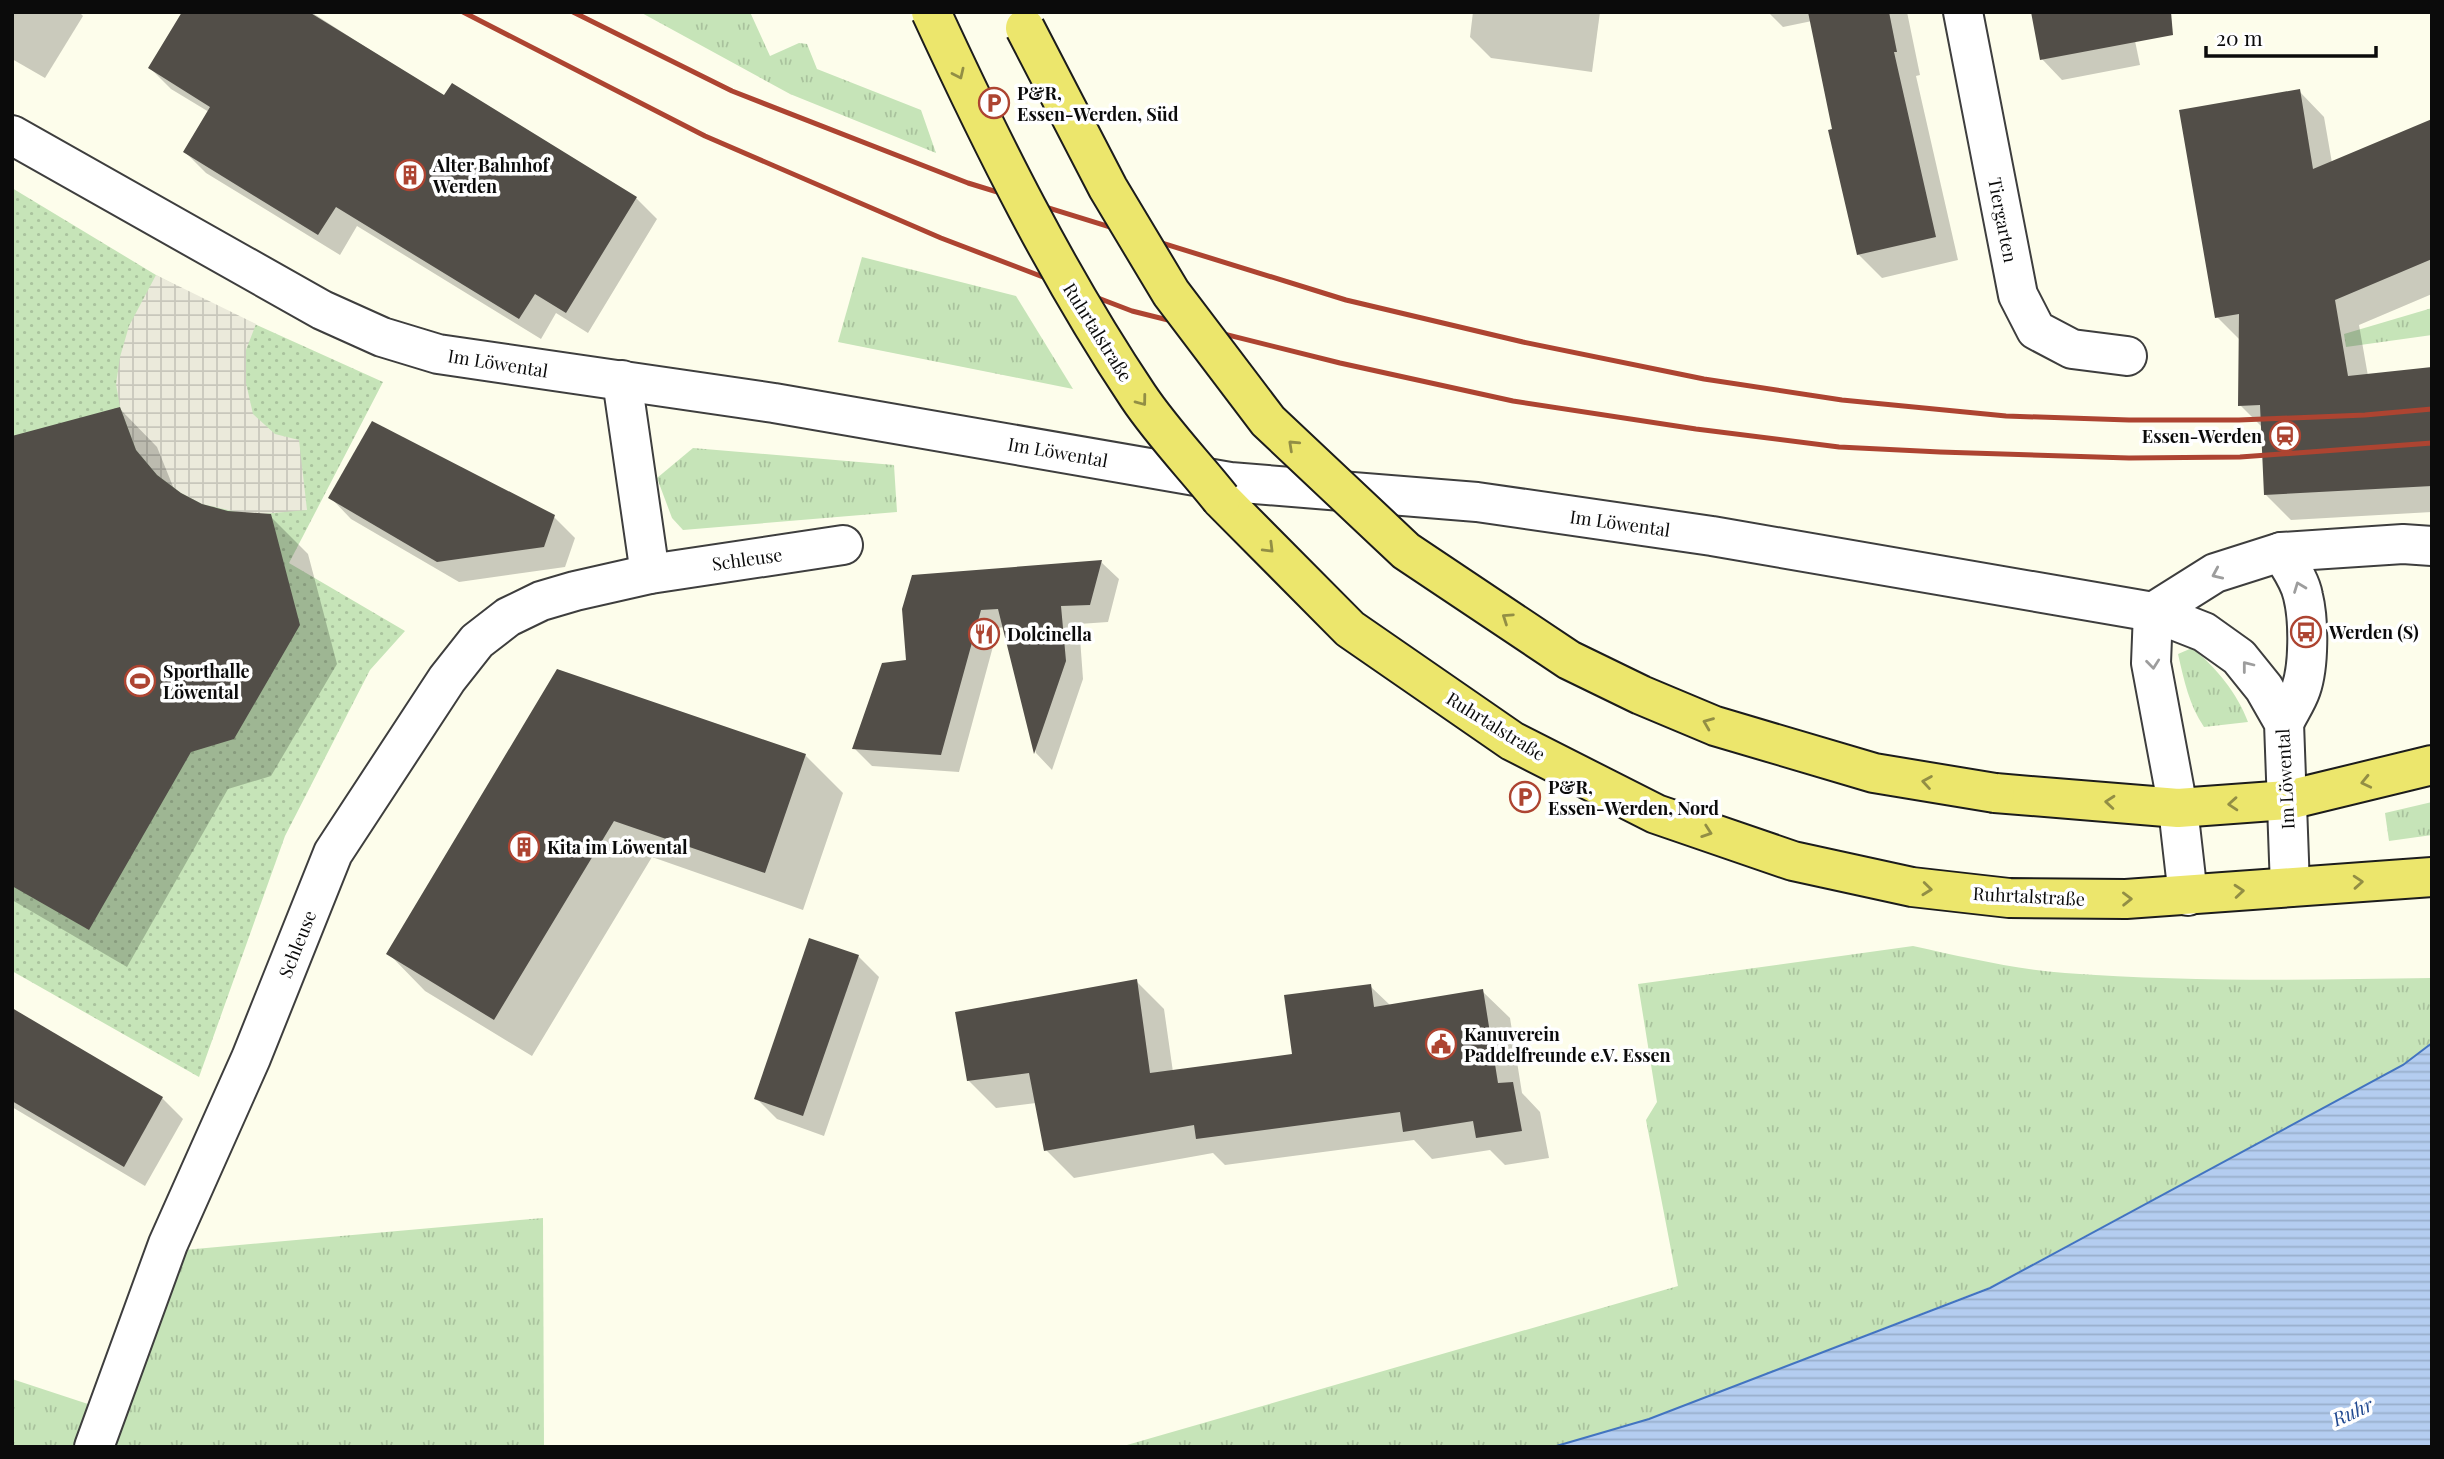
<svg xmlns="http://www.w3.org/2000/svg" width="2444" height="1459" font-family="'Playfair Display',serif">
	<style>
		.grass { fill: url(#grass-tufts) }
		.park { fill: url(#park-dots) }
		.plaza { fill: url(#plaza-grid) }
		.water { fill: url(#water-rules); stroke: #4274c0; stroke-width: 2 }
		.shadow { fill: #0003 }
		.building { fill: #524e48 }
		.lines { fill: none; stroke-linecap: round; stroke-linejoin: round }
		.minor-casing { stroke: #3e3e3e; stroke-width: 42 }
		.major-casing { stroke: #1c1c1c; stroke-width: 42 }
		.minor { stroke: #fff; stroke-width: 38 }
		.major { stroke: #ece66c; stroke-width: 38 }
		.rail { stroke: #ad4431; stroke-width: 5 }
		.major-bridge-casing { stroke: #1c1c1c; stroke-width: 42; stroke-linecap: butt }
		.major-bridge { stroke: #ece66c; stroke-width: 38 }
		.oneway { stroke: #928e45 }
		.oneway2 { stroke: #9d9d9d }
		.labels { text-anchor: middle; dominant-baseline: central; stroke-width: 7; stroke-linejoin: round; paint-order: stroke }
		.poi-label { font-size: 18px; font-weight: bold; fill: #0b0b0b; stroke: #fff; text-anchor: start }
		.street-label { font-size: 18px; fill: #0b0b0b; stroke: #fff }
		.water-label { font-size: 19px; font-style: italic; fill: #214990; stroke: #fff }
	</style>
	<defs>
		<pattern id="grass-tufts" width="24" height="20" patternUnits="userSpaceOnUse" patternTransform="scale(1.75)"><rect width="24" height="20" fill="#c6e4b8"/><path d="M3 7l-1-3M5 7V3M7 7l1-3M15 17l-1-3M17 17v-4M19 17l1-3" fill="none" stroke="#a9c29d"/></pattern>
		<pattern id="park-dots" width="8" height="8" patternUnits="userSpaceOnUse" patternTransform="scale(1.75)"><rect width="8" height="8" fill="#c6e4b8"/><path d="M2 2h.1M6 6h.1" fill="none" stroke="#a9c29d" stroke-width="1.8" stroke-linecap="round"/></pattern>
		<pattern id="plaza-grid" width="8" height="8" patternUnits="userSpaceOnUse" patternTransform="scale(1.75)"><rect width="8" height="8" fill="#ebeadb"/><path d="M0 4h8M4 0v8" fill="none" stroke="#c8c7bb"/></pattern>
		<pattern id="water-rules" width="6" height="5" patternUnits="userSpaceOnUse" patternTransform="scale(1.75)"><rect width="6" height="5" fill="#b4cdf0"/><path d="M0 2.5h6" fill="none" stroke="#99afcc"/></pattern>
	</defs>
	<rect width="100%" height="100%" fill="#fdfdeb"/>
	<!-- grass -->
	<g class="grass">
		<polygon points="640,12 750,12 770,56 799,43 807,44 817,69 921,110 936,153 790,94"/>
		<polygon points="862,257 1016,296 1073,389 838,342"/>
		<polygon points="2432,308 2432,335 2346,347 2344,334"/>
		<polygon points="693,448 894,465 897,512 683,530 672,518 657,478"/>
		<path d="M 2192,648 C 2215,666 2238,694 2248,722 L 2204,727 C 2189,705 2184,680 2178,654 Z"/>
		<polygon points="2432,802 2432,835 2389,841 2385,813"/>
		<path d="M 1913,946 C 1963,957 2014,969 2065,973 C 2187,982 2309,980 2432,978 L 2432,1043 L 2403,1065 L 1990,1287 L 1649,1419 L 1553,1447 L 1120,1447 L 1678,1286 L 1646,1120 L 1657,1102 L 1638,984 Z"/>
		<polygon points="543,1218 544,1447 113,1447 184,1250"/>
		<polygon points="12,1379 88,1404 73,1447 12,1447"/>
	</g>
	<!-- park -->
	<polygon class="park" points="12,188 156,275 215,306 383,382 289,563 405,631 370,670 285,836 199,1077 12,971"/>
	<!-- plaza -->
	<polygon class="plaza" points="156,275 256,324 246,350 246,383 253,414 275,434 299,440 307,510 250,515 202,504 181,493 157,475 136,450 120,407 116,384 120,357 129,326"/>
	<!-- water -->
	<polygon class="water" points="2432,1043 2432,1447 1553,1447 1649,1419 1990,1288 2403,1065"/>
	<!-- shadow -->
	<g class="shadow">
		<polygon points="12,12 79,12 83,16 45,78 12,59"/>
		<polygon points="184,12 311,12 445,98 636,198 657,219 588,333 556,313 541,339 357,226 340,255 206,173 185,152 209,112 171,89 150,68"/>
		<polygon points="1473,12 1600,12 1592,72 1491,58 1470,37"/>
		<polygon points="1768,12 1907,12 1920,75 1916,76 1958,260 1882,278 1858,254 1812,21 1783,27"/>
		<polygon points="2129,12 2140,65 2062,80 2042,59"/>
		<polygon points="2299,91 2324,117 2332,163 2432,121 2432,294 2359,325 2368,376 2432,369 2432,512 2291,520 2265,494 2263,428 2240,405 2241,341 2217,317"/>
		<polygon points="120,409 157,447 174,489 201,506 228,513 270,516 308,554 337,664 271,776 228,789 127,967 12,900 12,438"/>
		<polygon points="331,498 554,517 575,538 565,567 459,582 351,519"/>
		<polygon points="1101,562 1119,579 1108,622 1079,624 1083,679 1052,770 1036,753 1004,627 998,628 959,772 872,766 854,748 908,662 903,609"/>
		<polygon points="558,671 805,755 843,793 803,910 652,857 532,1056 425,991 388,953"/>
		<polygon points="858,956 879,977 824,1136 777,1119 756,1098"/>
		<polygon points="1136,981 1164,1009 1173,1072 1294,1056 1370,986 1391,1006 1482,991 1510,1018 1522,1093 1540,1112 1549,1158 1505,1165 1490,1150 1432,1159 1414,1140 1225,1165 1213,1153 1074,1178 1046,1150 1036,1103 996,1108 968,1080"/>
		<polygon points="12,1010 162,1098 183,1119 145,1186 12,1107"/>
	</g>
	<!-- building -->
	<g class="building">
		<polygon points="182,12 309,12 444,95 452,83 637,197 566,313 535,294 519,319 336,207 318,235 183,152 210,107 148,68"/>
		<polygon points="1808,12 1889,12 1897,52 1894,52 1936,237 1857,255 1828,130 1832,129"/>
		<polygon points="2031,12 2171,12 2173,35 2040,60"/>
		<polygon points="2300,89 2313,169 2432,119 2432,259 2335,300 2348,376 2432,367 2432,486 2264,495 2260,405 2238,406 2239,314 2215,318 2179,110"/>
		<polygon points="120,407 136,450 157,475 181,493 202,504 228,511 271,514 300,625 234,739 191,752 89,930 12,886 12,436"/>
		<polygon points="372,421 555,515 544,547 437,562 328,498"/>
		<polygon points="1102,560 1090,605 1061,606 1066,661 1034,754 998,609 981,610 941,755 852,749 882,663 906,660 902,609 912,575"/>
		<polygon points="557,669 806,754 765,873 614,821 494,1020 386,954"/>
		<polygon points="809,938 859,955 803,1116 754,1099"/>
		<polygon points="1137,979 1150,1073 1292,1054 1284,995 1371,984 1374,1007 1483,989 1498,1083 1513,1082 1522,1131 1476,1138 1473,1121 1403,1132 1400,1112 1196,1139 1194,1125 1044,1151 1029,1073 967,1081 955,1012"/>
		<polygon points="12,1008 163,1097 124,1167 12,1101"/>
	</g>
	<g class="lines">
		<!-- minor casing -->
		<g class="minor-casing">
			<g id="minor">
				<polyline points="1963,12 2018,295 2036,330 2072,349 2127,356"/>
				<polyline points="12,135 322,310 382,337 438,354 774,403 1230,482 1477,502 1712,536 2153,612 2204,632 2239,657 2264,688 2284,723 2290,887"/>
				<polyline points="622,380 650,574"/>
				<path d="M 2281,552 C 2289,566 2300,580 2303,596 C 2309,620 2309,666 2301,689 C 2297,701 2289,712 2284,723"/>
				<polyline points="2153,612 2215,573 2281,552 2403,544 2432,546"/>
				<polyline points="2153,612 2151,663 2178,808 2188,896"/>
				<polyline points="94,1447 168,1244 251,1058 333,853 447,679 477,641 508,617 541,601 575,591 650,574 843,545"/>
			</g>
		</g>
		<!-- major casing -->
		<g class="major-casing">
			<g id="major">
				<polyline points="1221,499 1350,629 1512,741 1656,814 1793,861 1912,887 2009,898 2126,899 2432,877"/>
				<polyline points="1995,793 2178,808 2288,800 2432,765"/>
			</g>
		</g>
		<!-- minor -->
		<use href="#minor" class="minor"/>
		<!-- major -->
		<use href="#major" class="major"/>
		<!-- rail -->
		<g class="rail">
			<polyline points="463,12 705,136 941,238 1132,311 1340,363 1513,401 1696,429 1839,447 1940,452 2129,458 2240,457 2432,443"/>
			<polyline points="573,12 732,91 968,183 1346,300 1523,342 1704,379 1842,400 2006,416 2129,420 2239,420 2365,415 2432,409"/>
		</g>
		<!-- major-bridge casing -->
		<g class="major-bridge-casing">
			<g id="major-bridge">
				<path d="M 931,12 C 992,144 1057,275 1138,396 C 1162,432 1194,465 1221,499"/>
				<polyline points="1025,28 1108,188 1171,293 1268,421 1406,551 1569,660 1641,695 1715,726 1874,773 1995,793"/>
			</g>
		</g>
		<!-- major-bridge -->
		<use href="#major-bridge" class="major-bridge"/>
	</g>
	<!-- one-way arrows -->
	<defs><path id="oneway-chevron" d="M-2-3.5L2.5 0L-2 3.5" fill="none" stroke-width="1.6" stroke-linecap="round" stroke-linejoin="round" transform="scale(1.75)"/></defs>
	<g class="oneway">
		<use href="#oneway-chevron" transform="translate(959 74) rotate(65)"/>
		<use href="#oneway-chevron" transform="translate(1142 401) rotate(53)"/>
		<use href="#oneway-chevron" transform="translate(1293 445) rotate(-137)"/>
		<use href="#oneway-chevron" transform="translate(1269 548) rotate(45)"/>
		<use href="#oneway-chevron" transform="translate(1507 618) rotate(-146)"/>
		<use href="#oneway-chevron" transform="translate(1708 723) rotate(-158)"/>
		<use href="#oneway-chevron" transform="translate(1927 782) rotate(-171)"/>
		<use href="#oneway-chevron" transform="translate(2366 782) rotate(167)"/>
		<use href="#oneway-chevron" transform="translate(2110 802) rotate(-175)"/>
		<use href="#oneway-chevron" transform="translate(2233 804) rotate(176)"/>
		<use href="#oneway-chevron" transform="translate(1707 832) rotate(19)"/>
		<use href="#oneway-chevron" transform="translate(2358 882) rotate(-4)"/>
		<use href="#oneway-chevron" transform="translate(1927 889) rotate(6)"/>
		<use href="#oneway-chevron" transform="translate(2239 891) rotate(-5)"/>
		<use href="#oneway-chevron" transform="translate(2127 899) rotate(-1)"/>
	</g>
	<g class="oneway2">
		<use href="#oneway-chevron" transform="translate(2217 574) rotate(156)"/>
		<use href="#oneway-chevron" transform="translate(2299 587) rotate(-111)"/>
		<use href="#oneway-chevron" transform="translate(2153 664) rotate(84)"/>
		<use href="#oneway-chevron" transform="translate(2247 666) rotate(-128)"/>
	</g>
	<!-- icons -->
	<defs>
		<g id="parking-ring" transform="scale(1.575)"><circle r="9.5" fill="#fff" stroke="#ad4431" stroke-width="1.5"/><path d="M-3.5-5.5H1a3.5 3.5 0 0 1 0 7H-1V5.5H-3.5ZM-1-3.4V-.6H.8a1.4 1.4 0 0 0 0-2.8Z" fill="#ad4431"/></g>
		<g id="building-ring" transform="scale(1.575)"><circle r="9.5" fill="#fff" stroke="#ad4431" stroke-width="1.5"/><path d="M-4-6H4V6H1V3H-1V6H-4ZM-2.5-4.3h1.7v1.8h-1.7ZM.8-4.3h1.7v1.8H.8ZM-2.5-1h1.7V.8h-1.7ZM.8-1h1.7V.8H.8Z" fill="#ad4431"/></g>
		<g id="station-ring" transform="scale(1.575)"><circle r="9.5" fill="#fff" stroke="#ad4431" stroke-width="1.5"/><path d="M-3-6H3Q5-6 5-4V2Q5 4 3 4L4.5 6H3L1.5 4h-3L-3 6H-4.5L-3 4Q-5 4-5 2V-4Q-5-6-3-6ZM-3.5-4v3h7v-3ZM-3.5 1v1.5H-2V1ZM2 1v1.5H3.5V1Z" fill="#ad4431"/></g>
		<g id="bus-ring" transform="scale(1.575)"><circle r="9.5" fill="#fff" stroke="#ad4431" stroke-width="1.5"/><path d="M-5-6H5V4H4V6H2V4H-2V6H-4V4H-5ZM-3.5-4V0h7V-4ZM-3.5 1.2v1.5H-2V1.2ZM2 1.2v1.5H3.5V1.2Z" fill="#ad4431"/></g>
		<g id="restaurant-ring" transform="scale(1.575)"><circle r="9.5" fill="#fff" stroke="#ad4431" stroke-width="1.5"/><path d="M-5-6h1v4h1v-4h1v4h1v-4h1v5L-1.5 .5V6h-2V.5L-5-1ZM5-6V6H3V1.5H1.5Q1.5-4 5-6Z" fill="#ad4431"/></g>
		<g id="stadium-ring" transform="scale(1.575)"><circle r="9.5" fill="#fff" stroke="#ad4431" stroke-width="1.5"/><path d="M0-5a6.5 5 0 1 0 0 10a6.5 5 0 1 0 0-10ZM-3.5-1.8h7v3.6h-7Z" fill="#ad4431"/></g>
		<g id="civic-ring" transform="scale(1.575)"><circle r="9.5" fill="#fff" stroke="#ad4431" stroke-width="1.5"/><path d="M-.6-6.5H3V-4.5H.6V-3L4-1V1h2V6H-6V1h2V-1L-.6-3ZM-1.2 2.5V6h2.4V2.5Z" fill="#ad4431"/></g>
	</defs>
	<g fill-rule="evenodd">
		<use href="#parking-ring" x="994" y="103"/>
		<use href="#building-ring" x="410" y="175"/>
		<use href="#station-ring" x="2285" y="436"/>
		<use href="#bus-ring" x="2306" y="632"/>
		<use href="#restaurant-ring" x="984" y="634"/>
		<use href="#stadium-ring" x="140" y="681"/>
		<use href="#parking-ring" x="1525" y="797"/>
		<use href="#building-ring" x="524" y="847"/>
		<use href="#civic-ring" x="1441" y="1044"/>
	</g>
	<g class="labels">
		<!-- poi labels -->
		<g class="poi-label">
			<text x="1017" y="93">P&amp;R,<tspan x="1017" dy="21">Essen-Werden, Süd</tspan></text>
			<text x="433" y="165">Alter Bahnhof<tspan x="433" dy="21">Werden</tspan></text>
			<text x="2262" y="436" text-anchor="end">Essen-Werden</text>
			<text x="2329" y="632">Werden (S)</text>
			<text x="1007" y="634">Dolcinella</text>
			<text x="163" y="671">Sporthalle<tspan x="163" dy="21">Löwental</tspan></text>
			<text x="1548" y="787">P&amp;R,<tspan x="1548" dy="21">Essen-Werden, Nord</tspan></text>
			<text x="547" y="847">Kita im Löwental</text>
			<text x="1464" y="1034">Kanuverein<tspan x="1464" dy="21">Paddelfreunde e.V. Essen</tspan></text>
		</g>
		<!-- street labels -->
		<g class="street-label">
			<text transform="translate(2003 220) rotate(79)">Tiergarten</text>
			<text transform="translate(1098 332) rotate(58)">Ruhrtalstraße</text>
			<text transform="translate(498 363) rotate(9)">Im Löwental</text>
			<text transform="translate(1058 452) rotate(10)">Im Löwental</text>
			<text transform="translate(1620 523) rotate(8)">Im Löwental</text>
			<text transform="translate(747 559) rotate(-8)">Schleuse</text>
			<text transform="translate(1496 726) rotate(32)">Ruhrtalstraße</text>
			<text transform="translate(2285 779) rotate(-93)">Im Löwental</text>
			<text transform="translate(2029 896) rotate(3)">Ruhrtalstraße</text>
			<text transform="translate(297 944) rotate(-68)">Schleuse</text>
		</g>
		<!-- water labels -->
		<g class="water-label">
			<text transform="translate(2352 1411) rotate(-24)">Ruhr</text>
		</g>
	</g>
	<!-- border -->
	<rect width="2444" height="1459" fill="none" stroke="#0b0b0b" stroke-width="28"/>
	<!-- scale -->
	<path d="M2206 46v10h170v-10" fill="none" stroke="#0b0b0b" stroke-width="3.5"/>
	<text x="2216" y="46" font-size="21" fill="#0b0b0b" stroke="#ffffff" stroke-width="5" paint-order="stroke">20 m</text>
</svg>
